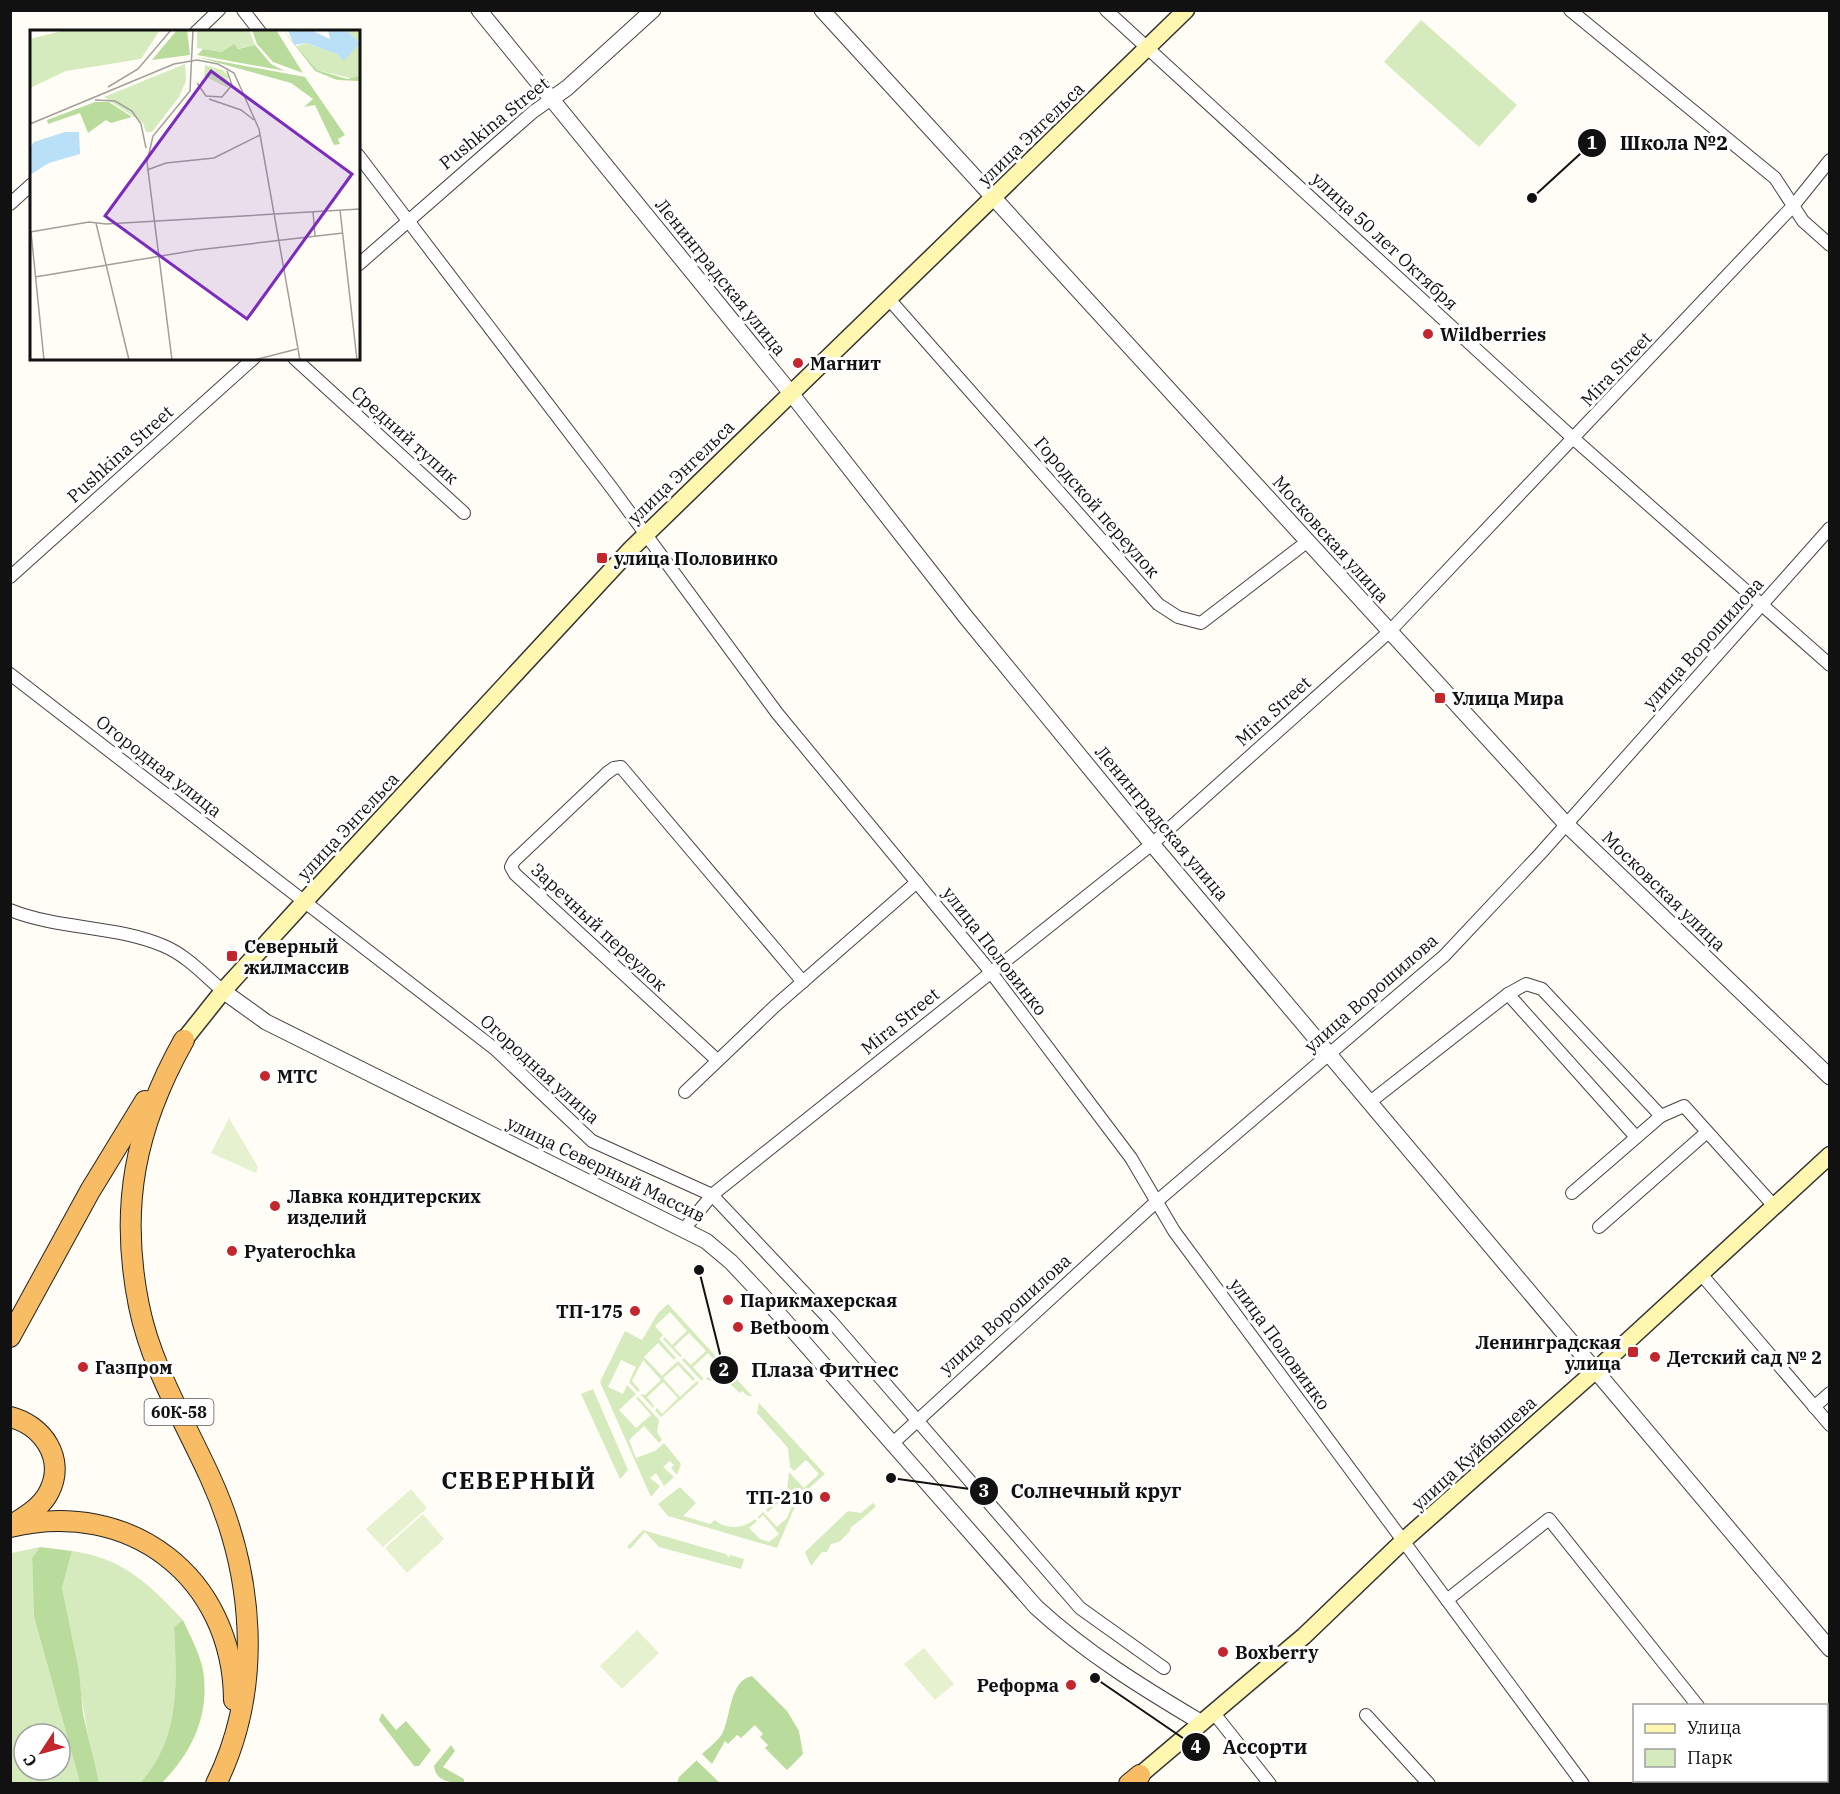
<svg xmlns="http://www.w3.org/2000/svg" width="1840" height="1794" font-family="'IBM Plex Serif',serif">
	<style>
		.green { fill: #d5ebbd; fill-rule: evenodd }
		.forest { fill: #b9dc9c }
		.pitch { fill: #e6f2cf }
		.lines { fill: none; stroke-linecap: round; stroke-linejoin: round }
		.minor-casing { stroke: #444; stroke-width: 14 }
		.tertiary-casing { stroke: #444; stroke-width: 17 }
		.secondary-casing { stroke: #333; stroke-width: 19 }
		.trunk-casing { stroke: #222; stroke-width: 22 }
		.minor { stroke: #fff; stroke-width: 12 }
		.tertiary { stroke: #fff; stroke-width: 15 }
		.secondary { stroke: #fff6b0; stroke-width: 16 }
		.trunk { stroke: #f7bc64; stroke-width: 20 }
		.poi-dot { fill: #c4262e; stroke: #fff; stroke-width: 2 }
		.labels { text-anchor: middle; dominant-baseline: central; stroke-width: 6; stroke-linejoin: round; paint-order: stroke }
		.shield { fill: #fff; stroke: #585858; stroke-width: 1.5 }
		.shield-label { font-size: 16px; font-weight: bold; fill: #111 }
		.street-label { font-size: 18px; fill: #111; stroke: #fff }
		.poi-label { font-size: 18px; font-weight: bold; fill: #111; stroke: #fff; text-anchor: start }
		.district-label { font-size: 24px; font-weight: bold; letter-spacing: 1.5px; fill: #111; stroke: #fff }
		.inset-road { fill: none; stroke: #a09f9a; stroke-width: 1.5 }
		.view { fill: #7b2cbf; fill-opacity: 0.15; stroke: #7b2cbf; stroke-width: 3 }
		.inset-edge { fill: none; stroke: #111; stroke-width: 3 }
		.leader { fill: none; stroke: #111; stroke-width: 2 }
		.callout-dot { fill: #111; stroke: #fff; stroke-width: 2 }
		.mark-label { font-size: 18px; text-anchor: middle; font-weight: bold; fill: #fff }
		.callout-label { font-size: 20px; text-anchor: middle; font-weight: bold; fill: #111; stroke: #fff; stroke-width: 6; stroke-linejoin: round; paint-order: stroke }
	</style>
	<rect width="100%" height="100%" fill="#fffdf5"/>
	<!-- green -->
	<g class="green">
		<polygon points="1421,20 1517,105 1479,147 1384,62"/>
		<polygon points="668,1304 752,1396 748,1396 742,1391 740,1393 730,1384 707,1380 706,1378 727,1374 708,1353 693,1367 703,1378 702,1381 682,1360 684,1358 691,1365 706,1351 689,1333 674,1347 682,1356 680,1357 663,1339 665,1337 672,1345 687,1331 670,1312 655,1326 663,1335 659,1339 676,1358 674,1360 658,1343 644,1357 662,1376 678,1361 695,1379 693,1381 678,1365 663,1378 680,1397 697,1381 699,1383 661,1417 655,1410 657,1408 662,1414 678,1398 663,1382 647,1397 654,1406 653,1408 640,1394 645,1395 661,1380 643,1360 632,1381 640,1390 638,1392 629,1382 636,1367 621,1360 608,1387 623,1394 627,1385 636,1394 619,1410 636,1428 651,1415 636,1398 638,1397 659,1420 657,1432 662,1440 659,1443 644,1426 629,1440 636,1458 655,1451 664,1443 681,1464 677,1475 671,1468 674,1465 670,1461 663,1467 674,1477 664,1486 656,1473 650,1478 660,1486 651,1497 600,1382 625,1331 642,1340 658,1313"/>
		<polygon points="593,1389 628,1470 620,1479 581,1394"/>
		<path d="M 759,1403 L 825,1474 L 799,1497 L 777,1548 L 668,1516 L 658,1504 L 680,1487 L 696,1503 L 683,1516 L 710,1524 L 715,1520 C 726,1530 744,1529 755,1519 L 757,1521 L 749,1528 L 760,1539 L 769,1542 L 779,1534 L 763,1515 L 759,1519 L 758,1517 L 763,1512 L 777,1527 L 787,1518 L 792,1506 L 784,1498 L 768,1512 L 766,1510 L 787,1490 L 789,1472 L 804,1488 L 819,1474 L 806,1460 L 794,1471 L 790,1467 L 788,1448 L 757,1413 Z"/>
		<path d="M 873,1503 L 876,1506 C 867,1515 861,1520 851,1527 L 850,1531 L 839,1542 L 831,1544 L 827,1552 L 822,1552 L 811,1566 L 805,1552 L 848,1511 L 861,1513 Z"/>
		<polygon points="643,1530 726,1554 729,1558 730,1555 744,1559 741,1569 659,1547 645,1532 630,1549 627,1547"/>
		<path d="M 40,1547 L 32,1558 L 34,1617 L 80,1783 L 11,1784 L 11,1553 ZM 24,1734 L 60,1734 L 60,1770 L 24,1770 Z"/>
		<path d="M 72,1551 C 123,1558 149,1584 183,1620 L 174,1627 C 177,1685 180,1739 140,1783 L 99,1783 L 94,1768 L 62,1588 Z"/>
	</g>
	<!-- forest -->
	<g class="forest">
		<polygon points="40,1547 72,1551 62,1588 79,1672 83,1714 99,1783 80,1783 34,1617 32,1558"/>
		<path d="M 183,1620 C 191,1638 203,1659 204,1678 C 208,1720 190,1754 162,1783 L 140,1783 C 180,1739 177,1685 174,1627 Z"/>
		<path d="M 752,1676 L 787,1711 L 799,1731 L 803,1754 L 787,1770 L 765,1748 L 768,1745 L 760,1737 L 763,1734 L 755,1725 L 741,1738 L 737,1735 L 728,1744 L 725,1741 L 712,1764 L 702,1754 C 708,1748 718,1741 722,1734 C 731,1718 729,1680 752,1676 Z"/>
		<polygon points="382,1713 396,1730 406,1721 431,1750 419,1766 414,1766 379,1720"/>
		<path d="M 451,1745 L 455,1751 L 443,1767 L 464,1779 L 464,1783 C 451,1783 436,1782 434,1766 Z"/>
		<polygon points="697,1760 697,1761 720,1783 677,1783 679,1777"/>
	</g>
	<!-- pitch -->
	<g class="pitch">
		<polygon points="229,1118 258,1167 256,1173 211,1153"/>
		<polygon points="411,1489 427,1508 383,1547 366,1529"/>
		<polygon points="423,1514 444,1539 407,1573 385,1548"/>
		<polygon points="637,1630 659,1653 622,1689 600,1666"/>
		<polygon points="924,1648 954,1684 935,1700 904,1664"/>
	</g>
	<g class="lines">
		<!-- minor casing -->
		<g class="minor-casing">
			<g id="minor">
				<polyline points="243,10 260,32"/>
				<polyline points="1106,10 1574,439 1830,665"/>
				<polyline points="1570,10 1775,178 1803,221 1830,245"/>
				<polyline points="196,32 219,10"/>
				<polyline points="358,155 611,487 777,713 990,971 1131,1158 1174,1231 1583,1784"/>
				<polyline points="10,204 32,184"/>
				<polyline points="358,265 533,112 550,100"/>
				<polyline points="888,298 1158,604 1178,617 1201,623 1308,541"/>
				<polyline points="294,358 464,513"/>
				<polyline points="10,577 254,358"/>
				<polyline points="10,674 495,1049 592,1141 712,1195 831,1321 1080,1608 1164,1668"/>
				<path d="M 10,910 C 60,930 115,925 164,946 C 186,955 205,976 223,991"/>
				<polyline points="1508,994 1636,1137"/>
				<polyline points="717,1060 515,874 511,867 514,861 607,773 614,768 621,767 803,982"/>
				<polyline points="685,1092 775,1006 917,882"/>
				<polyline points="1370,1102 1508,994 1526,984 1542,989 1661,1116 1684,1106 1774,1206"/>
				<polyline points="1572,1193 1661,1116"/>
				<polyline points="1599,1227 1707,1132"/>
				<polyline points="685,1228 712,1195 1152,844 1389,632 1793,206 1830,160"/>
				<polyline points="1701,1274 1830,1425"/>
				<polyline points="1814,1407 1830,1393"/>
				<polyline points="893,1443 1156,1202 1444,956 1540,854 1830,528"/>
				<polyline points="1447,1600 1549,1519 1698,1706"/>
				<polyline points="1213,1712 1270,1784"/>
				<polyline points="1366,1715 1429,1784"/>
			</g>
		</g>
		<!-- tertiary casing -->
		<g class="tertiary-casing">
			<g id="tertiary">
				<polyline points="479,10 790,392 965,616 1152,844 1830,1649"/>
				<polyline points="822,10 1566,824 1830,1077"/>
				<polyline points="550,100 567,88 653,10"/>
				<path d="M 223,991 L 266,1022 L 706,1241 L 731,1262 L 763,1296 L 1036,1607 C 1086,1653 1143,1688 1202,1723"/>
			</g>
		</g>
		<!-- secondary casing -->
		<g class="secondary-casing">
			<g id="secondary">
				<polyline points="184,1040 223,991 304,902 631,549 1186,10"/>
				<polyline points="1140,1775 1304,1636 1403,1541 1595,1371 1830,1155"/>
			</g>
		</g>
		<!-- trunk casing -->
		<g class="trunk-casing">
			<g id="trunk">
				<path d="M 184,1040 C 135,1127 119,1207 139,1306 C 151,1366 185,1422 210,1477 C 254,1573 264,1687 216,1784"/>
				<polyline points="10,1337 90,1191 145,1101"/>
				<path d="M 10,1417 C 43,1425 66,1459 49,1492 C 42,1506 28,1515 15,1523"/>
				<path d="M 10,1527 C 130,1498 233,1577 234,1700"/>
				<polyline points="1129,1784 1140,1775"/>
			</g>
		</g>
		<!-- minor -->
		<use href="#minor" class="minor"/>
		<!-- tertiary -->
		<use href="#tertiary" class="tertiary"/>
		<!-- secondary -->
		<use href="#secondary" class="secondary"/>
		<!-- trunk -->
		<use href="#trunk" class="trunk"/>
	</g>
	<!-- markers -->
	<g class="poi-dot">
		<circle cx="1428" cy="334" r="6"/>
		<circle cx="798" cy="363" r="6"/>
		<rect x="596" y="552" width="12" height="12" rx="3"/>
		<rect x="1434" y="692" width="12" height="12" rx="3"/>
		<rect x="226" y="950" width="12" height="12" rx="3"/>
		<circle cx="265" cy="1076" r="6"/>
		<circle cx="275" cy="1206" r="6"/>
		<circle cx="232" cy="1251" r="6"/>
		<circle cx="728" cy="1300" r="6"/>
		<circle cx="635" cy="1311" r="6"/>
		<circle cx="738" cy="1327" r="6"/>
		<rect x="1627" y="1346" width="12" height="12" rx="3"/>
		<circle cx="1655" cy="1357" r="6"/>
		<circle cx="83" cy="1367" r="6"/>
		<circle cx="825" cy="1497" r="6"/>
		<circle cx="1223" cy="1652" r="6"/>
		<circle cx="1071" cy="1685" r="6"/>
	</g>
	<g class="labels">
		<!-- shield labels -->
		<rect class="shield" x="144.5" y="1399" width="69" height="26" rx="4.5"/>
		<g class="shield-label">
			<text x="179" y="1412">60К-58</text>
		</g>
		<!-- street labels -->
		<g class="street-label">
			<text transform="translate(494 123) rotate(-39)">Pushkina Street</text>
			<text transform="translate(1031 134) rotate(-44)">улица Энгельса</text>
			<text transform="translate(1385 241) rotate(43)">улица 50 лет Октября</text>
			<text transform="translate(721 277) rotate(51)">Ленинградская улица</text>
			<text transform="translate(1616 369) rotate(-47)">Mira Street</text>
			<text transform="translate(405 435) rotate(42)">Средний тупик</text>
			<text transform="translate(120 454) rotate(-42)">Pushkina Street</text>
			<text transform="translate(681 472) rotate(-44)">улица Энгельса</text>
			<text transform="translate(1097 507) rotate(49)">Городской переулок</text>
			<text transform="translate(1331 539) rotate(48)">Московская улица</text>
			<text transform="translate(1703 643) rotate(-48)">улица Ворошилова</text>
			<text transform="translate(1273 711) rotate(-42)">Mira Street</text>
			<text transform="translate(159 766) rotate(38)">Огородная улица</text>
			<text transform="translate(1162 823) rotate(50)">Ленинградская улица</text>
			<text transform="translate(348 826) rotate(-47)">улица Энгельса</text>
			<text transform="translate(1664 891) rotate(44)">Московская улица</text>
			<text transform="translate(599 927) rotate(43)">Заречный переулок</text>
			<text transform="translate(995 951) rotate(52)">улица Половинко</text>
			<text transform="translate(1371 993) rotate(-41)">улица Ворошилова</text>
			<text transform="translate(900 1021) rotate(-39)">Mira Street</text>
			<text transform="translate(540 1069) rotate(42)">Огородная улица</text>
			<text transform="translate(606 1169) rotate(26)">улица Северный Массив</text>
			<text transform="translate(1005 1314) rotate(-42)">улица Ворошилова</text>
			<text transform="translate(1280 1344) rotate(54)">улица Половинко</text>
			<text transform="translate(1474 1453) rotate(-42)">улица Куйбышева</text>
		</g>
		<!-- poi labels -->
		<g class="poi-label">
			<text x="1440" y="334">Wildberries</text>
			<text x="810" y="363">Магнит</text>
			<text x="614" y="558">улица Половинко</text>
			<text x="1452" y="698">Улица Мира</text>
			<text x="244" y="946">Северный<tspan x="244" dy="21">жилмассив</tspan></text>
			<text x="277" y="1076">МТС</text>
			<text x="287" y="1196">Лавка кондитерских<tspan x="287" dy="21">изделий</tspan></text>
			<text x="244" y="1251">Pyaterochka</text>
			<text x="740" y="1300">Парикмахерская</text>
			<text x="623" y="1311" text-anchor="end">ТП-175</text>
			<text x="750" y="1327">Betboom</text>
			<text x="1621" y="1342" text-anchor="end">Ленинградская<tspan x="1621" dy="21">улица</tspan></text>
			<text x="1667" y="1357">Детский сад № 2</text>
			<text x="95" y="1367">Газпром</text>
			<text x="813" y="1497" text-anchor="end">ТП-210</text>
			<text x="1235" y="1652">Boxberry</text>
			<text x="1059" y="1685" text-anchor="end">Реформа</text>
		</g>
		<!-- district labels -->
		<g class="district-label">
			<text x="519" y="1480">СЕВЕРНЫЙ</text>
		</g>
	</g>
	<!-- overview -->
	<g transform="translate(30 30)">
		<rect width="330" height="330" fill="#fffdf5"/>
		<path d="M 35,0 L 130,0 L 111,29 L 36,41 L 0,58 L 0,9 ZM 167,0 L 219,0 L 225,15 L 192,22 L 167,18 ZM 316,0 L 330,0 L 330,46 L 324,49 L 287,40 L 267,16 L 276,13 L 307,24 L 330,13 ZM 155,34 L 156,51 L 149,67 L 122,102 L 116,102 L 113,93 L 74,67 ZM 175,35 L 193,40 L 198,46 L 198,58 L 174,46 Z" fill="#d5ebbd"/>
		<path d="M 147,0 L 157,0 L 160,25 L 122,30 ZM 222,0 L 246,0 L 273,43 L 243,32 L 227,14 ZM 253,0 L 287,40 L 317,49 L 330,46 L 330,51 L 307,50 L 285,41 ZM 204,14 L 208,19 L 225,15 L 241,34 L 255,41 L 167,25 L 173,19 L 192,22 ZM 167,27 L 275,47 L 315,105 L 308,109 L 310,114 L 304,115 L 285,75 L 274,77 L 283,69 L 261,53 ZM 65,72 L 79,72 L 102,87 L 81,93 L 76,90 L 58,103 L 50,83 L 18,94 L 17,90 Z" fill="#b9dc9c"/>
		<path d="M 258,0 L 281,0 L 300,9 L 298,0 L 316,0 L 330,13 L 314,31 L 307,24 L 276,13 L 264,15 ZM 35,102 L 49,102 L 50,124 L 19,133 L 0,145 L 0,118 L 4,112 Z" fill="#b9e0f7"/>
		<path class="inset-road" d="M 167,53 L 176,66 L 192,67 L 202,55 L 197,41M 78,57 L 108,39 L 141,0M 179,69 L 211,80 L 224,90M 65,70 L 85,71 L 102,81 L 111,94 L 116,118M 0,94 L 144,34 L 167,30 L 188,34 L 204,43 L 229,99M 229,99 L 270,330M 117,132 L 142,330M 117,132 L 123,106 L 160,61 L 163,0M 117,140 L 136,133 L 184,128 L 230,105M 310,180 L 327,330M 283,181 L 285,206M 66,193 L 99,330M 0,202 L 59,192 L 76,194 L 330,179M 1,202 L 14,330M 5,247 L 167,220 L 313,203M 224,330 L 267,319"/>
		<path class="view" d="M 181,41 L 322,144 L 217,289 L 75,186 Z"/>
		<rect width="330" height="330" class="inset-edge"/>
	</g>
	<!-- callouts -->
	<path class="leader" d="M1532 198L1592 143M699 1270L724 1370M891 1478L984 1491M1095 1678L1196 1747"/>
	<g class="callout-dot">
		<circle cx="1532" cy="198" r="6"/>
		<circle cx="699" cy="1270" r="6"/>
		<circle cx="891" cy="1478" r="6"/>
		<circle cx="1095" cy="1678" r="6"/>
		<circle cx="1592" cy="143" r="15"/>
		<circle cx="724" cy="1370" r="15"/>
		<circle cx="984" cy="1491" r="15"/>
		<circle cx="1196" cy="1747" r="15"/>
	</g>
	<g class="mark-label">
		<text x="1592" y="149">1</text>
		<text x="724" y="1376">2</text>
		<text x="984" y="1497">3</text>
		<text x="1196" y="1753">4</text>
	</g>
	<g class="callout-label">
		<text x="1674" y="150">Школа №2</text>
		<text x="825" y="1377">Плаза Фитнес</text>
		<text x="1096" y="1498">Солнечный круг</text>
		<text x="1265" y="1754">Ассорти</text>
	</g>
	<!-- border -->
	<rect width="1840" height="1794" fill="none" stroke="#111111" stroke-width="24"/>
	<!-- legend -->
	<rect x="1633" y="1704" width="195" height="78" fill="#ffffff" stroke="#a0a0a0" stroke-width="1.5"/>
	<rect x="1645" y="1724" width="30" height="9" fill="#fff6b0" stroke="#a0a0a0" stroke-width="1.5"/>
	<text x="1687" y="1734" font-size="18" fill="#111111">Улица</text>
	<rect x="1645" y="1749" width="30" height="18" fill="#d5ebbd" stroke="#a0a0a0" stroke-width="1.5"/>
	<text x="1687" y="1764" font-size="18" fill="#111111">Парк</text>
	<!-- north arrow -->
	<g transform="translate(42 1752) rotate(234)"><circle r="28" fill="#ffffff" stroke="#a0a0a0" stroke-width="1.5"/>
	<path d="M0-4.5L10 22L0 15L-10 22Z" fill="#c4262e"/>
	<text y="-9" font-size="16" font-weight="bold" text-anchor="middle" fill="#111111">С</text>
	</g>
</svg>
